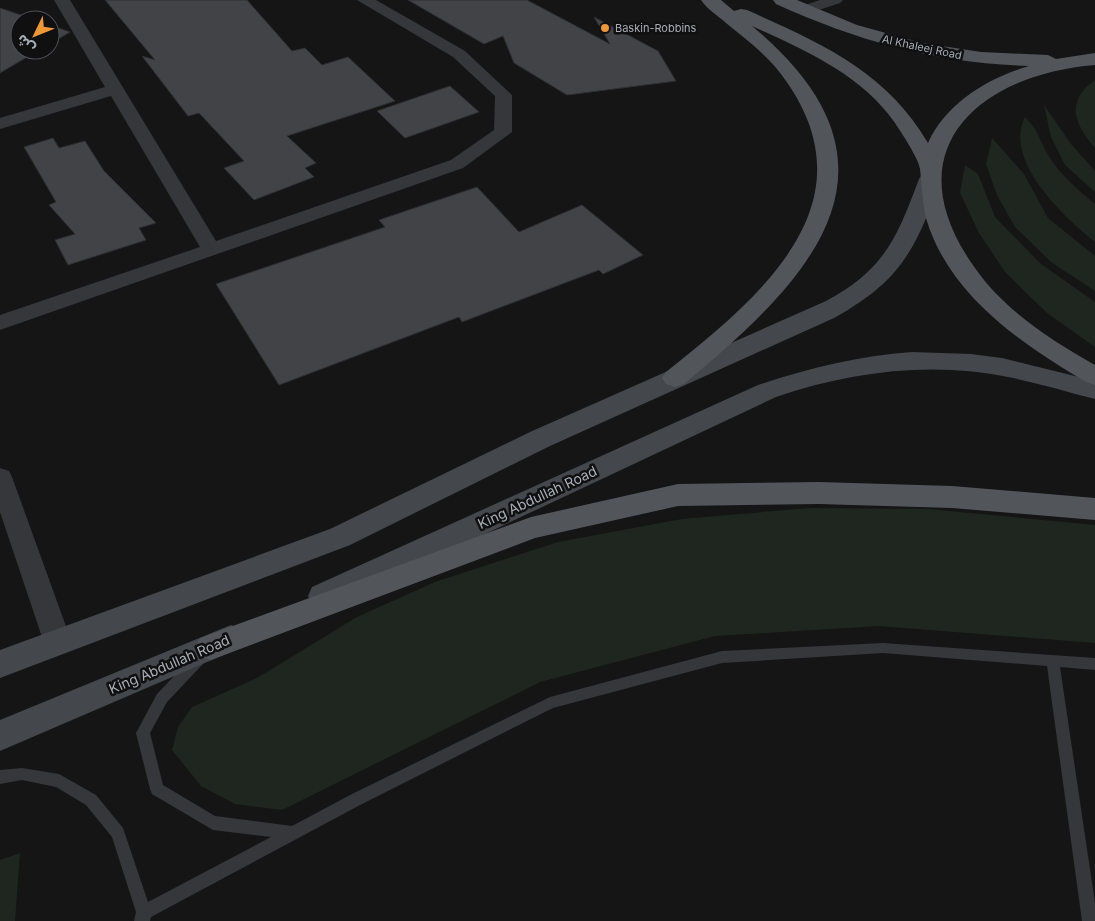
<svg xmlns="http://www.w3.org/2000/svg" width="1095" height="921" font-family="Inter,'Noto Sans Arabic',sans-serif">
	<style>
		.green { fill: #1f261f }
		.building { fill: #414346; stroke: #2f2f32 }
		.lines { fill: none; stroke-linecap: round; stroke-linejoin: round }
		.lane { fill: #36373b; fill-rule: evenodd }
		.street { fill: #36373b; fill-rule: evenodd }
		.secondary { fill: #44474b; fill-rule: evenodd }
		.primary { fill: #52555a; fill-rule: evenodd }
		.poi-dot { fill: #ee9736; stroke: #101011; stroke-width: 2 }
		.labels { text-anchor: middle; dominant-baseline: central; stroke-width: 5; stroke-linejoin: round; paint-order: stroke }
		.far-poi-label { font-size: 11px; fill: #a7aeb6; stroke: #101011; text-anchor: start }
		.far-street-label { font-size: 11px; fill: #a7aeb6; stroke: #101011 }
		.street-label { font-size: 14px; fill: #a7aeb6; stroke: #101011 }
	</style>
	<rect width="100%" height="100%" fill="#151516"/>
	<!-- green -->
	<g class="green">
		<path d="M 1095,80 L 1095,148 C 1074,124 1065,101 1095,80 Z"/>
		<polygon points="1044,105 1071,144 1095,171 1095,192 1065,165 1051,137"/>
		<path d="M 1025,117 C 1039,131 1038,137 1047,153 C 1058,173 1078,190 1095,204 L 1095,242 C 1064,217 1003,161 1025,117 Z"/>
		<polygon points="992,138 1024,174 1048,218 1095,256 1095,291 1051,262 1015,227 997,195 986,164"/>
		<polygon points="965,165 978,174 995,217 1041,264 1095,302 1095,347 1047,313 1005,272 979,233 960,193"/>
		<polygon points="809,508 928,509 1095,525 1095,643 879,626 715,636 540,682 282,810 235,804 201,786 172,750 178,727 192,707 257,678 357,617 435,582 558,542 682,519"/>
		<polygon points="20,853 15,921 0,921 0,860"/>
	</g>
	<!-- building -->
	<g class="building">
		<polygon points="105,0 247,0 292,51 305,48 322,65 348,57 395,101 287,136 316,163 305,168 314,177 254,200 224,168 244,161 199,113 188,116 142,56 155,60"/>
		<polygon points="408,0 527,0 610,44 594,17 658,51 676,81 567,95 514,63 503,36 484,44"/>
		<polygon points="0,8 36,20 20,20 20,50 39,50 0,73"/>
		<polygon points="50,25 70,32 50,44"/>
		<polygon points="450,86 479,112 405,138 377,111"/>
		<polygon points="53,138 59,148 85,141 104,171 156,223 139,228 146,240 68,265 55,240 75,234 49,205 56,202 24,147"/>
		<polygon points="477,187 519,232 582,205 643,255 603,274 599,270 462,322 459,317 279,385 216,284 385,227 379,220"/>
	</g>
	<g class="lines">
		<!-- lane -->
		<polygon class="lane" points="883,643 1095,658 1095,670 1060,667 1095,903 1095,921 1082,921 1047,666 883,653 722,663 553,708 362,804 151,917 150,921 134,921 136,912 112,837 86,805 56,787 22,780 0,784 0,770 22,768 59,774 96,795 123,828 148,902 271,837 213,830 152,794 150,789 136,733 157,694 193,656 198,654 203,656 205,660 203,664 167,702 150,733 163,785 215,816 292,826 352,794 550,697 722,651"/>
		<!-- street -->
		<g class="street">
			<polygon points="54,0 70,0 216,241 451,160 494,130 495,96 453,57 357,0 376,0 465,51 512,95 512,132 463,168 0,330 0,315 200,247 111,96 0,129 0,118 105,87"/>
			<polygon points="820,0 843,0 840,3 804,15 796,10 799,7"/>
			<polygon points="0,468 9,471 12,477 72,643 68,651 58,655 48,651 44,643 0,512"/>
		</g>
		<!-- secondary -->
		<g class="secondary">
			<path d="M 930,173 L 938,174 L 941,179 C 916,249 901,281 834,318 L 550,446 L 350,545 L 0,678 L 0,650 L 330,529 L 530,432 L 826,301 C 884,270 897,238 919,179 L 922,174 Z"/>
			<path d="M 912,352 L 971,354 L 1002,358 L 1095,381 L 1095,399 C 1068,392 1041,384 1013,378 C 933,361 853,371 776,397 L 334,605 L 323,608 L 312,605 L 308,596 L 312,587 L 758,385 C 809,368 858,356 912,352 Z"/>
			<polygon points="231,625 242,629 247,638 242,647 0,751 0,720"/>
		</g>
		<!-- primary -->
		<g class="primary">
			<path d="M 701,0 L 721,0 L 734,11 L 741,9 L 747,10 C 820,43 885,70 928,143 C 946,103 988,78 1029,66 C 937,63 860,42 776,4 L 773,0 L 797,0 L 857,25 L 922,43 L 981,52 L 1048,55 L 1056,59 L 1095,53 L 1095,65 C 975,75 892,153 975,268 C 1004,310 1051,340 1095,365 L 1095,385 L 1086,382 C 1021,344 948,294 926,218 C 922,201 922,185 920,169 C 919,159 901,132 895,123 C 861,74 804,50 752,26 C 920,166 813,277 684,384 L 675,387 L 666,384 L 662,378 L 666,372 C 757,299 874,206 786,81 C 771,58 747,40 726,23 C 718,16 707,9 701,0 Z"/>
			<polygon points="819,482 952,486 1095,498 1095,520 952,508 819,504 678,506 535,538 211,660 200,656 195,647 200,638 531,517 678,484"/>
		</g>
	</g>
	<!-- markers -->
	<circle class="poi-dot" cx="605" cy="28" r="5"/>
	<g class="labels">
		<!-- far-poi labels -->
		<g class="far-poi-label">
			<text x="615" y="28">Baskin-Robbins</text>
		</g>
		<!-- far-street labels -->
		<g class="far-street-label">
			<text transform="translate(922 47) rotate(12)">Al Khaleej Road</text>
		</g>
		<!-- street labels -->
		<g class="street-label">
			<text transform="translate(537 497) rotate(-25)">King Abdullah Road</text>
			<text transform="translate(169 664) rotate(-23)">King Abdullah Road</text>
		</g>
	</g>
	<!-- north arrow -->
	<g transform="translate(35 35) rotate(227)"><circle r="24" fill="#101011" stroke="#4c4f53"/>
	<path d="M0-4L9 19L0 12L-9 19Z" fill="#ee9736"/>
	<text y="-8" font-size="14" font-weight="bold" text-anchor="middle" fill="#a7aeb6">ش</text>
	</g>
</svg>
